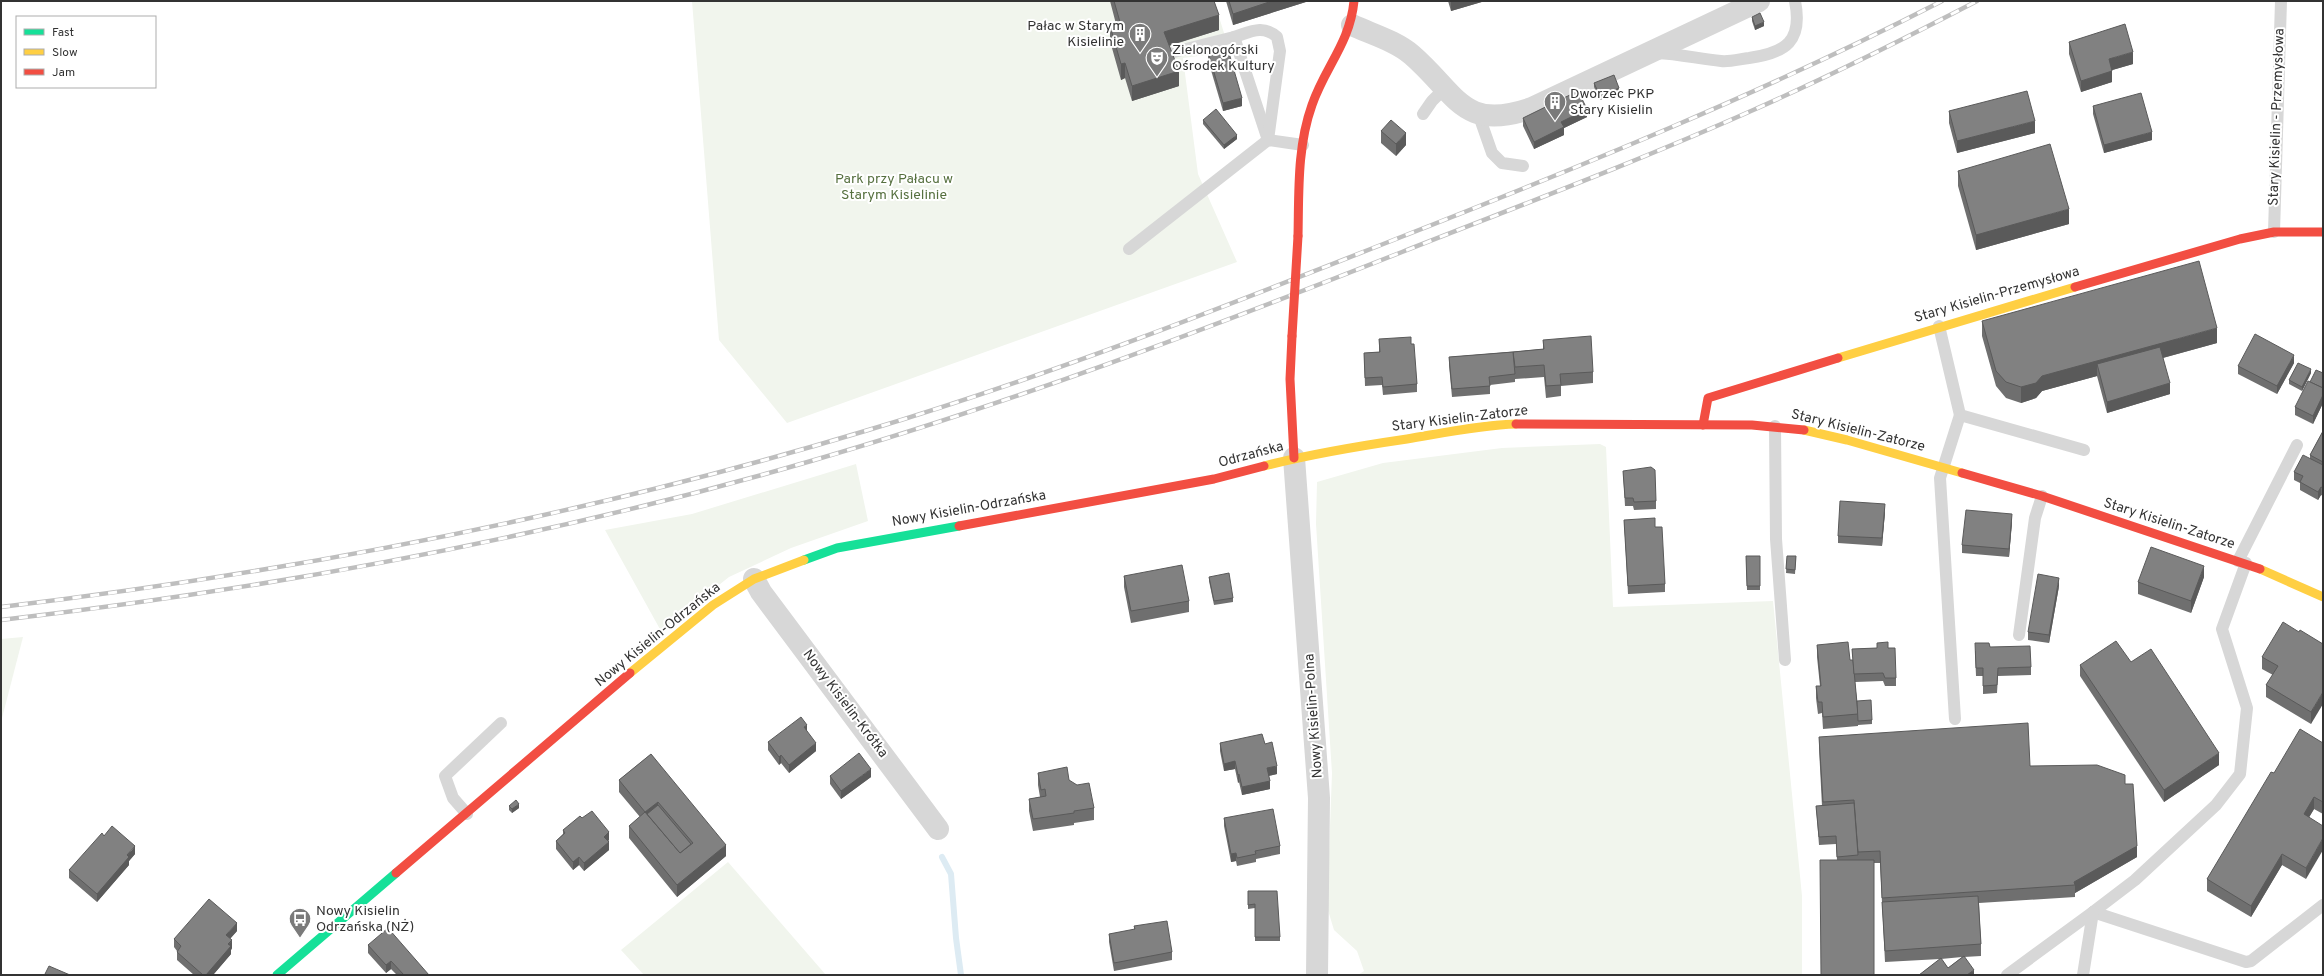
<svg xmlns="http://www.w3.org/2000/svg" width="2324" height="976" font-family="Overpass,sans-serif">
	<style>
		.green { fill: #f1f5ed }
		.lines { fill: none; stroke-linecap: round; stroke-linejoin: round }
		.stream { stroke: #ddebf3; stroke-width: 6 }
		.lane { stroke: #d7d7d7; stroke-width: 12 }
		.street { stroke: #d7d7d7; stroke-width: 22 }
		.fast { stroke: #16e098; stroke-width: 9 }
		.slow { stroke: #ffcf43; stroke-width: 9 }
		.jam { stroke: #f24e42; stroke-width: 9 }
		.rail-casing { stroke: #bebebe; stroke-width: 4.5 }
		.rail { stroke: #fff; stroke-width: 3; stroke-dasharray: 9; stroke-linecap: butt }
		.jam-bridge { stroke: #f24e42; stroke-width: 9 }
		.wall { fill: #6f6f6f; fill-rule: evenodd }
		.shaded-wall { fill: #5a5a5a }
		.building { fill: #818181; stroke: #5a5a5a; fill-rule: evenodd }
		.labels { text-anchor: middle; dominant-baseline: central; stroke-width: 4; stroke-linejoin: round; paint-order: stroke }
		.poi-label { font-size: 14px; fill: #333; stroke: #fff; text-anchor: start }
		.street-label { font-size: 14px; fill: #333; stroke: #fff }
		.park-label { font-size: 14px; fill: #56703f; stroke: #fff }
	</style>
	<rect width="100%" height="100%" fill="#fff"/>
	<!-- green -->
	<g class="green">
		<polygon points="692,1 1214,1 1230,52 1183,58 1198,174 1237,262 787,423 719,340"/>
		<polygon points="1600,444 1606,447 1613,607 1773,601 1802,896 1802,975 1358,975 1364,971 1357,951 1334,930 1327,907 1332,773 1316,524 1317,482 1383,463 1502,448"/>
		<polygon points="856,464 868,521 791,548 729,577 661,631 605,530 692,514"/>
		<polygon points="23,637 1,722 1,639"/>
		<polygon points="728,862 826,975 644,975 621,950"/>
	</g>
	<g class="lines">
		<!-- stream -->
		<polyline class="stream" points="942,857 951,874 956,938 961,975"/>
		<!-- lane -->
		<g class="lane">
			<polyline points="1174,52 1234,37 1268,140 1303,145"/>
			<path d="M 1657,53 C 1679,54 1700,59 1721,61 C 1730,62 1740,59 1749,58 C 1786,53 1803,41 1795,1"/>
			<polyline points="1478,113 1492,153 1502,163 1523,166"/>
			<polyline points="1423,114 1432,101 1445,88"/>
			<polyline points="2274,232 2281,1"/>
			<path d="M 1129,249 L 1268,140 L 1280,51 L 1277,37 C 1263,24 1250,32 1234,37"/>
			<polyline points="1939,326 1960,415 2084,450"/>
			<polyline points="1775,426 1776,539 1785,660"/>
			<polyline points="2238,561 2297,445"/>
			<polyline points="2246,563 2222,629 2247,708 2240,774 2216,805 2135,880 2093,912 2246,962 2251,961 2323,905"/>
			<polyline points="2019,635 2035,518 2042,496"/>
			<polyline points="1955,719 1940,478 1960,415"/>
			<polyline points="467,814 453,798 445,776 501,723"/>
			<polyline points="2007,975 2093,912"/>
			<polyline points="2083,975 2093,912"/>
		</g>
		<!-- street -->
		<g class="street">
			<path d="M 1352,25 C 1371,34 1396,41 1412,55 C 1458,95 1462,132 1532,108 L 1759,1"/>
			<polyline points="1294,458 1319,798 1317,975"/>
			<polyline points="754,579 761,592 938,829"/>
		</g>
		<!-- fast -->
		<g class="fast">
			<polyline points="804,560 837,548 959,526"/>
			<polyline points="277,975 396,873"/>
		</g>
		<!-- slow -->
		<g class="slow">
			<polyline points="1838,358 2075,287"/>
			<polyline points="1804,430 1847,440 1962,473"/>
			<path d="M 1264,466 C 1311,454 1359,446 1407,439 C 1443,433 1480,425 1516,424"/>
			<polyline points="2260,569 2323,597"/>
			<polyline points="630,673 713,605 754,579 804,560"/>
		</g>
		<!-- jam -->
		<g class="jam">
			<path d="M 1298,236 C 1299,192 1297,147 1312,105 C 1325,67 1350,43 1354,1"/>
			<polyline points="2075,287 2240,239 2274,232 2323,232"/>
			<polyline points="1292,336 1290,379 1294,458"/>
			<polyline points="1516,424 1752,425 1804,430"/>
			<polyline points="1703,425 1708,398 1838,358"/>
			<polyline points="1962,473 2042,496 2260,569"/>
			<polyline points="959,526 1214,479 1264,466"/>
			<polyline points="396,873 630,673"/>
		</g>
		<!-- rail casing -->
		<g class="rail-casing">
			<g id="rail">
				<path d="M 1,607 C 294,572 583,516 865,431 C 1046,377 1221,308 1396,239 C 1582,166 1765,92 1942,1"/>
				<path d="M 1,620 C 275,588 546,538 811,461 C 1012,403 1207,329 1402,252 C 1519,206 1636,162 1751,111 C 1828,77 1902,40 1977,1"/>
			</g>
		</g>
		<!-- rail -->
		<use href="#rail" class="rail"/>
		<!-- jam-bridge -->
		<polyline class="jam-bridge" points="1292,336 1298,236"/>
	</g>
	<!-- wall -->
	<g class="wall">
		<polygon points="1110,1 1214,1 1219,30 1169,46 1179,86 1132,101 1125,78 1121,80 1110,41 1110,26 1116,24"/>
		<polygon points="1226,1 1309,1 1233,25"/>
		<polygon points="1448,1 1485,1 1451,11"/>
		<polygon points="1752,17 1764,26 1755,30 1752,21"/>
		<polygon points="2069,42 2133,64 2112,70 2112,82 2081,92 2069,54"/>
		<polygon points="1208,52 1242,106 1223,111 1208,60"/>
		<polygon points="1594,83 1619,92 1600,100 1594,87"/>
		<polygon points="2093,106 2152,140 2104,153 2093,114"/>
		<polygon points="1949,111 2035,133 1957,153 1949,123"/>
		<polygon points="1587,117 1564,128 1564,135 1534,149 1523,126 1523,118"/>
		<polygon points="1203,120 1237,139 1224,149 1203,124"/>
		<polygon points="1381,131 1406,145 1396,156 1381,143"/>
		<polygon points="1958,171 2069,224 1976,250 1958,186"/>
		<polygon points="1982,321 2217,343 2163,358 2170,394 2107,413 2097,376 2042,391 2036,398 2021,403 2006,398 1996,386 1982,336"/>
		<polygon points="1379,339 1411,344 1417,384 1417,392 1383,395 1382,385 1365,386 1364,353 1379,352"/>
		<polygon points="1543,340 1593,372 1593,383 1561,386 1561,396 1546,398 1544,377 1515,379 1515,382 1490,385 1490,394 1452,397 1449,365 1449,357 1543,349"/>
		<polygon points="2294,363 2277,394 2238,374 2238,366"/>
		<polygon points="2311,373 2302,391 2289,384 2289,380"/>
		<polygon points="2323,373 2323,403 2313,424 2295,415 2295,407"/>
		<polygon points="2323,431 2323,496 2321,495 2318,500 2300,490 2300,483 2294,480 2294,472 2310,459 2310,455"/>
		<polygon points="1623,471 1656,501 1656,509 1634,510 1633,506 1625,506"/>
		<polygon points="1885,512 1882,546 1838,543 1838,536"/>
		<polygon points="1624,520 1655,527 1665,584 1665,592 1628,594"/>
		<polygon points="2012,522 2009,557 1962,553 1962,545"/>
		<polygon points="1746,556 1760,556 1760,590 1747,590"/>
		<polygon points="1787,556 1796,556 1795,574 1786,573"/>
		<polygon points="1124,576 1189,601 1189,612 1131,623 1124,587"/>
		<polygon points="1209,577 1233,598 1233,602 1214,605 1209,581"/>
		<polygon points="2204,577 2191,613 2138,594 2138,582"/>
		<polygon points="2059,586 2049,643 2028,640 2028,632"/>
		<polygon points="2299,632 2323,644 2311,724 2266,697 2266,685 2273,675 2262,669 2262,657"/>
		<polygon points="1817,645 1850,660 1853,660 1852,649 1888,648 1896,678 1896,686 1885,686 1883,681 1855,682 1857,701 1872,720 1872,724 1858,725 1858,726 1823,729 1822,713 1818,714 1816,698 1816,686 1820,686 1817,657"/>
		<polygon points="1990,647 2031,667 2031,675 1998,676 1997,693 1983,694 1983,676 1976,676 1975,651"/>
		<polygon points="2080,665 2219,765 2164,802 2080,676"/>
		<polygon points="807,731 816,751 789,773 781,763 779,765 768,750 768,742"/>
		<path d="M 1819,737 L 2030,766 L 2125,784 L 2137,857 L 2075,893 L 2075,897 L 1979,903 L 1981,944 L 1981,956 L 1964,957 L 1974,975 L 1919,975 L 1940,959 L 1885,962 L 1880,863 L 1874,863 L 1837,860 L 1836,844 L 1819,845 L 1816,806 L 1822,806 L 1819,748 ZM 1962,957 L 1948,968 L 1941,959 Z"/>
		<polygon points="1220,743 1265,744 1277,774 1269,776 1270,789 1242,795 1239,782 1238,783 1235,769 1224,771 1220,751"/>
		<polygon points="2323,743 2323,814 2314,809 2309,817 2306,879 2282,865 2251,917 2207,891 2207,879 2274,773"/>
		<polygon points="651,754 726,856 677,897 629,838 629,826 640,817 619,792 619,780"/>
		<polygon points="1038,773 1069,780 1094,808 1094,820 1074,823 1074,825 1033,831 1029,811 1029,799 1040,797 1038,785"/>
		<polygon points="830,776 871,777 841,799 830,784"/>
		<polygon points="509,806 519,808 512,813 509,810"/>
		<polygon points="582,818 609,840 608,841 609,850 584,871 579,865 573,870 556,849 556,841 563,834 563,830"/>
		<polygon points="1224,818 1280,846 1280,854 1256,859 1256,862 1237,866 1236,861 1231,862 1224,826"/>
		<polygon points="104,836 135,854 129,861 129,865 97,902 69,878 69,870"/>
		<polygon points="1248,891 1280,937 1280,941 1255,941 1255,908 1248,909"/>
		<polygon points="1134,926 1172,952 1172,960 1114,971 1109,942 1109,934 1134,930"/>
		<polygon points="237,931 230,939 232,948 231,950 231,954 213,975 194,975 177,960 177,951 174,947 174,939"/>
		<polygon points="368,945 429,975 397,975 391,969 386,973 368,953"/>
	</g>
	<!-- shaded-wall -->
	<g class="shaded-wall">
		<polygon points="1272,1 1309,1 1233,25 1233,14"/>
		<polygon points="1451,1 1485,1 1451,11"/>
		<polygon points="1219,15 1219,30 1164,47 1164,32"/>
		<polygon points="1764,22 1764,26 1755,30 1755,26"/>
		<polygon points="2133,52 2133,64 2109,71 2109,59"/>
		<polygon points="1125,63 1125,78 1121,80 1121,64"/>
		<polygon points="1179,71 1179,86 1132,101 1132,86"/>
		<polygon points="2112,71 2112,82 2081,92 2081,81"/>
		<polygon points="1619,88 1619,92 1600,100 1600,96"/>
		<polygon points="1242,98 1242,106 1223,111 1223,103"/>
		<polygon points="1587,109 1587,117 1564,128 1564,135 1534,149 1534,142 1561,122"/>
		<polygon points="2035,121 2035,133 1957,153 1957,141"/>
		<polygon points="2152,132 2152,140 2104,153 2104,145"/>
		<polygon points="1406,133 1406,145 1396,156 1396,144"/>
		<polygon points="1237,135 1237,139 1224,149 1224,145"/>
		<polygon points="2069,209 2069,224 1976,250 1976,235"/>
		<polygon points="2217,328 2217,343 2100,375 2097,364 2097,376 2042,391 2036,398 2021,403 2021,387 2042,376"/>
		<polygon points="2294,355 2294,363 2277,394 2277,386"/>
		<polygon points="2311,369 2311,373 2302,391 2302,387"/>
		<polygon points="2170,383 2170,394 2107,413 2107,402"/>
		<polygon points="2323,395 2323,403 2313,424 2313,416"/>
		<polygon points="2321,487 2321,495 2318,500 2318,492"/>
		<polygon points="1885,504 1885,512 1882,546 1882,538"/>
		<polygon points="2012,514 2012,522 2009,557 2009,549"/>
		<polygon points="2204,566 2204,577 2191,613 2191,601"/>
		<polygon points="2059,578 2059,586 2049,643 2049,635"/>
		<polygon points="2323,692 2323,704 2311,724 2311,712"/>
		<polygon points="807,725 807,733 804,727"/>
		<polygon points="816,743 816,751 789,773 789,765"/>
		<polygon points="2219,753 2219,765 2164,802 2164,790"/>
		<polygon points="781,755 781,763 779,765 779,757"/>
		<polygon points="1235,761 1235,769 1224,771 1224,764"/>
		<polygon points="1277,766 1277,774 1267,776 1267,768"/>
		<polygon points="871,769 871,777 841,799 841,791"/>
		<polygon points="1239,774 1239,782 1238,783 1238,775"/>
		<polygon points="1270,781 1270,789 1242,795 1242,787"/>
		<polygon points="2314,797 2314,809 2304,826 2304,814"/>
		<polygon points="658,802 658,813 649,821 645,812"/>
		<polygon points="519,804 519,808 512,813 512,809"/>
		<polygon points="609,832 609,840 604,845 604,837"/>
		<polygon points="2323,838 2323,850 2306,879 2306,868"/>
		<polygon points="609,842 609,850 584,871 584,863"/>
		<polygon points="726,845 726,856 677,897 677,885"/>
		<polygon points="135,846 135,854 129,861 129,865 97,902 97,894"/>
		<polygon points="2137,846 2137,857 2075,893 2075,885 2074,882"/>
		<polygon points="1236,853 1236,861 1231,862 1231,854"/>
		<polygon points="2282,854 2282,865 2251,917 2251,906"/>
		<polygon points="579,857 579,865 573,870 573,862"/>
		<polygon points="237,923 237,931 226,943 226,935"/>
		<polygon points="232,940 232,948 231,950 231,954 213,975 206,975"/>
		<polygon points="391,961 391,969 386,973 386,965"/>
		<polygon points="1974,970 1974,975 1967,975"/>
	</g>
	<!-- building -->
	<g class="building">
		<polygon points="1114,1 1214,1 1219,15 1164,32 1179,71 1132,86 1125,63 1121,64 1110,26 1120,22"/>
		<polygon points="1229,1 1272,1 1233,14"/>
		<polygon points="1760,13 1764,22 1755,26 1752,17"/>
		<polygon points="2125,24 2133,52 2109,59 2112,71 2081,81 2069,42"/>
		<polygon points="1227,46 1242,98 1223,103 1208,52"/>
		<polygon points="1614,75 1619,88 1600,96 1594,83"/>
		<polygon points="1578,91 1587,109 1561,122 1564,127 1534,142 1523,118"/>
		<polygon points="2027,91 2035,121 1957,141 1949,111"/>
		<polygon points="2141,93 2152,132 2104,145 2093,106"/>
		<polygon points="1216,109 1237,135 1224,145 1203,120"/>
		<polygon points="1391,120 1406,133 1396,144 1381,131"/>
		<polygon points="2050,144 2069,209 1976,235 1958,171"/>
		<polygon points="2199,261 2217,328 2042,376 2036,383 2021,387 2006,382 1996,371 1982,321"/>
		<polygon points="2255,334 2294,355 2277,386 2238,366"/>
		<polygon points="1591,336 1593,372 1560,374 1561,385 1546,386 1544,365 1515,367 1513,352 1544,349 1543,340"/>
		<polygon points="1411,337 1411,344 1414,344 1417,384 1383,387 1382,377 1365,378 1364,353 1380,352 1379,339"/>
		<polygon points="2160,347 2170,383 2107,402 2097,364"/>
		<polygon points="1513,352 1515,374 1489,377 1490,386 1452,389 1449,357"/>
		<polygon points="2298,363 2311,369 2302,387 2289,380"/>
		<polygon points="2316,370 2323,373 2323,388 2310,382"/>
		<polygon points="2308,381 2323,388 2323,395 2313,416 2295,407"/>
		<polygon points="2323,431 2323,462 2310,455"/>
		<polygon points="2303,455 2323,465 2323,488 2321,487 2318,492 2300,482 2303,476 2294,472"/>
		<polygon points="1651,467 1655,470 1656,501 1634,502 1633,498 1625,498 1623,471"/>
		<polygon points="1840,501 1885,504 1882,538 1838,536"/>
		<polygon points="1966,510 2012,514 2009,549 1962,545"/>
		<polygon points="1655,518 1655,527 1662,527 1665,584 1628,586 1624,520"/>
		<polygon points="2151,547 2204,566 2191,601 2138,582"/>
		<polygon points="1746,556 1760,556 1760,586 1747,586"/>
		<polygon points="1787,556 1796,556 1795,570 1786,569"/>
		<polygon points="1182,565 1189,601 1131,611 1124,576"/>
		<polygon points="1229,573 1233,598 1214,601 1209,577"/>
		<polygon points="2038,574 2059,578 2049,635 2028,632"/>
		<polygon points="2283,622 2299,632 2300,630 2323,644 2323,692 2311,712 2266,685 2278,666 2262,657"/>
		<polygon points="2116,641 2131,662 2151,649 2219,753 2164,790 2080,665"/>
		<polygon points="1848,642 1850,660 1853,660 1858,714 1823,717 1822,702 1818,702 1816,686 1821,686 1817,645"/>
		<polygon points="1888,642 1888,648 1895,648 1896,678 1885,678 1883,673 1854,674 1852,649 1877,648 1877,643"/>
		<polygon points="1975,643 1989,643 1990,647 2030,646 2031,667 1998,668 1997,685 1983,686 1983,668 1976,668"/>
		<polygon points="1871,700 1872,720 1858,721 1857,701"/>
		<polygon points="801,717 807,725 804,727 816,743 789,765 781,755 779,757 768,742"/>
		<polygon points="2028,723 2030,766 2097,765 2125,775 2125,784 2133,784 2137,846 2074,882 2075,885 1882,898 1880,851 1858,852 1854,800 1823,802 1819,737"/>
		<polygon points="2300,729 2323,743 2323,802 2314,797 2304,814 2323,826 2323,838 2306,868 2282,854 2251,906 2207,879 2271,772 2274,773"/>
		<polygon points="1262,734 1265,744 1272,742 1277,766 1267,768 1270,781 1242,787 1239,774 1238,775 1235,761 1224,764 1220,743"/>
		<polygon points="859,753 871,769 841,791 830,776"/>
		<path d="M 651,754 L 726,845 L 677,885 L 629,826 L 645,812 L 619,780 ZM 658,802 L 693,843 L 680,853 L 645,812 Z"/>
		<polygon points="1067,767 1069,780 1077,785 1089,783 1094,808 1074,811 1074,813 1033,819 1029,799 1046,796 1045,789 1041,790 1038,773"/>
		<polygon points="516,800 519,804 512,809 509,806"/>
		<polygon points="1854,803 1858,855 1837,857 1836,836 1819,837 1816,806"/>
		<polygon points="658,805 691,844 680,853 647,814"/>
		<polygon points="1273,809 1280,846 1255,851 1256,854 1237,858 1236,853 1231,854 1224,818"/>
		<polygon points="592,811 609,832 604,837 609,842 584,863 579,857 573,862 556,841 565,833 563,830 580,816 582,818"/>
		<polygon points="112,826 135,846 127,855 129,857 97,894 69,870 102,833 104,836"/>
		<polygon points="1820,860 1874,860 1874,975 1821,975"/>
		<polygon points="1248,891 1277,891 1280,937 1255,937 1255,904 1248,905"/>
		<polygon points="1978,896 1981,944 1885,951 1882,902"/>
		<polygon points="209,899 237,923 226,935 232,940 228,944 231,946 206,975 203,975 177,952 181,946 174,939"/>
		<polygon points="1167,921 1172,952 1114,963 1109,934 1135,929 1134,926"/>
		<polygon points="388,928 429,975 404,975 391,961 386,965 368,945"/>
		<polygon points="1964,956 1974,970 1967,975 1919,975 1941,958 1948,968"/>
		<polygon points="49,966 70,975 47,975 45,974"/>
	</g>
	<!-- icons -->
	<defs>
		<g id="building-pin" transform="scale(1.15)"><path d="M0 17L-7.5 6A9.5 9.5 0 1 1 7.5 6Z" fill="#7a7a7a" stroke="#fff"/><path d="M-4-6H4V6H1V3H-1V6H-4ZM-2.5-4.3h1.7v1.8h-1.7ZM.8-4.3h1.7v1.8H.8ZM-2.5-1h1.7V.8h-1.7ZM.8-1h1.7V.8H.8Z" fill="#fff"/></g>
		<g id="theatre-pin" transform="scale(1.15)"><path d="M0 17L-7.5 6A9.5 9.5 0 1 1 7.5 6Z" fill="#7a7a7a" stroke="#fff"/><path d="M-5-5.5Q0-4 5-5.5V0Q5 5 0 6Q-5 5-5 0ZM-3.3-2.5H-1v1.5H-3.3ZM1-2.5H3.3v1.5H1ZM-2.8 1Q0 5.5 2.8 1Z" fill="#fff"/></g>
		<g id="bus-pin" transform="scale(1.15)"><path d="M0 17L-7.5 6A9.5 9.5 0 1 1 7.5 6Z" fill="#7a7a7a" stroke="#fff"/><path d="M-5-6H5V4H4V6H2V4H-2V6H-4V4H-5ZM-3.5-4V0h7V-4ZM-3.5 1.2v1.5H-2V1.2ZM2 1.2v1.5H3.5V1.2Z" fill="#fff"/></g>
	</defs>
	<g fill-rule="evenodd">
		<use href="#building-pin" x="1140" y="34"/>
		<use href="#theatre-pin" x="1157" y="58"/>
		<use href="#building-pin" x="1555" y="102"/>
		<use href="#bus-pin" x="300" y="919"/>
	</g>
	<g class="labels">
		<!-- poi labels -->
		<g class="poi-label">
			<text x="1124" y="26" text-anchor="end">Pałac w Starym<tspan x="1124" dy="16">Kisielinie</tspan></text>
			<text x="1172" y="50">Zielonogórski<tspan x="1172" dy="16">Ośrodek Kultury</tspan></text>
			<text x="1570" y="94">Dworzec PKP<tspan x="1570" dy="16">Stary Kisielin</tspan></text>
			<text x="316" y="911">Nowy Kisielin<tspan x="316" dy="16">Odrzańska (NŻ)</tspan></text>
		</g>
		<!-- street labels -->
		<g class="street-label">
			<text transform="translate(2277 117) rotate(-88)">Stary Kisielin - Przemysłowa</text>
			<text transform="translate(1997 295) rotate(-16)">Stary Kisielin-Przemysłowa</text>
			<text transform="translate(1460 419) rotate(-7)">Stary Kisielin-Zatorze</text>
			<text transform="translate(1858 431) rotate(14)">Stary Kisielin-Zatorze</text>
			<text transform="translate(1251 455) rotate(-15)">Odrzańska</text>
			<text transform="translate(969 509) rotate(-10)">Nowy Kisielin-Odrzańska</text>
			<text transform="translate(2169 524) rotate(18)">Stary Kisielin-Zatorze</text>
			<text transform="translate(658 635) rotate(-39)">Nowy Kisielin-Odrzańska</text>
			<text transform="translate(845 704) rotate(53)">Nowy Kisielin-Krótka</text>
			<text transform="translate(1314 716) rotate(-94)">Nowy Kisielin-Polna</text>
		</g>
		<!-- park labels -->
		<g class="park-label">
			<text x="894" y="179">Park przy Pałacu w<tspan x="894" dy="16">Starym Kisielinie</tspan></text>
		</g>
	</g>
	<!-- border -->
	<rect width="2324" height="976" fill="none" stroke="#333333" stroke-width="4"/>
	<!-- legend -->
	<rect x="16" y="16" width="140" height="72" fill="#ffffff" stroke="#adadad"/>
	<rect x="24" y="29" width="20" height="6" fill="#16e098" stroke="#adadad"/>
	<text x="52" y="36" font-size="12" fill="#333333">Fast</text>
	<rect x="24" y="49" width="20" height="6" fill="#ffcf43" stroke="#adadad"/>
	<text x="52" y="56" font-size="12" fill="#333333">Slow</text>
	<rect x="24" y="69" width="20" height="6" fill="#f24e42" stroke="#adadad"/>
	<text x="52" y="76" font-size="12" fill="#333333">Jam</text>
</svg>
